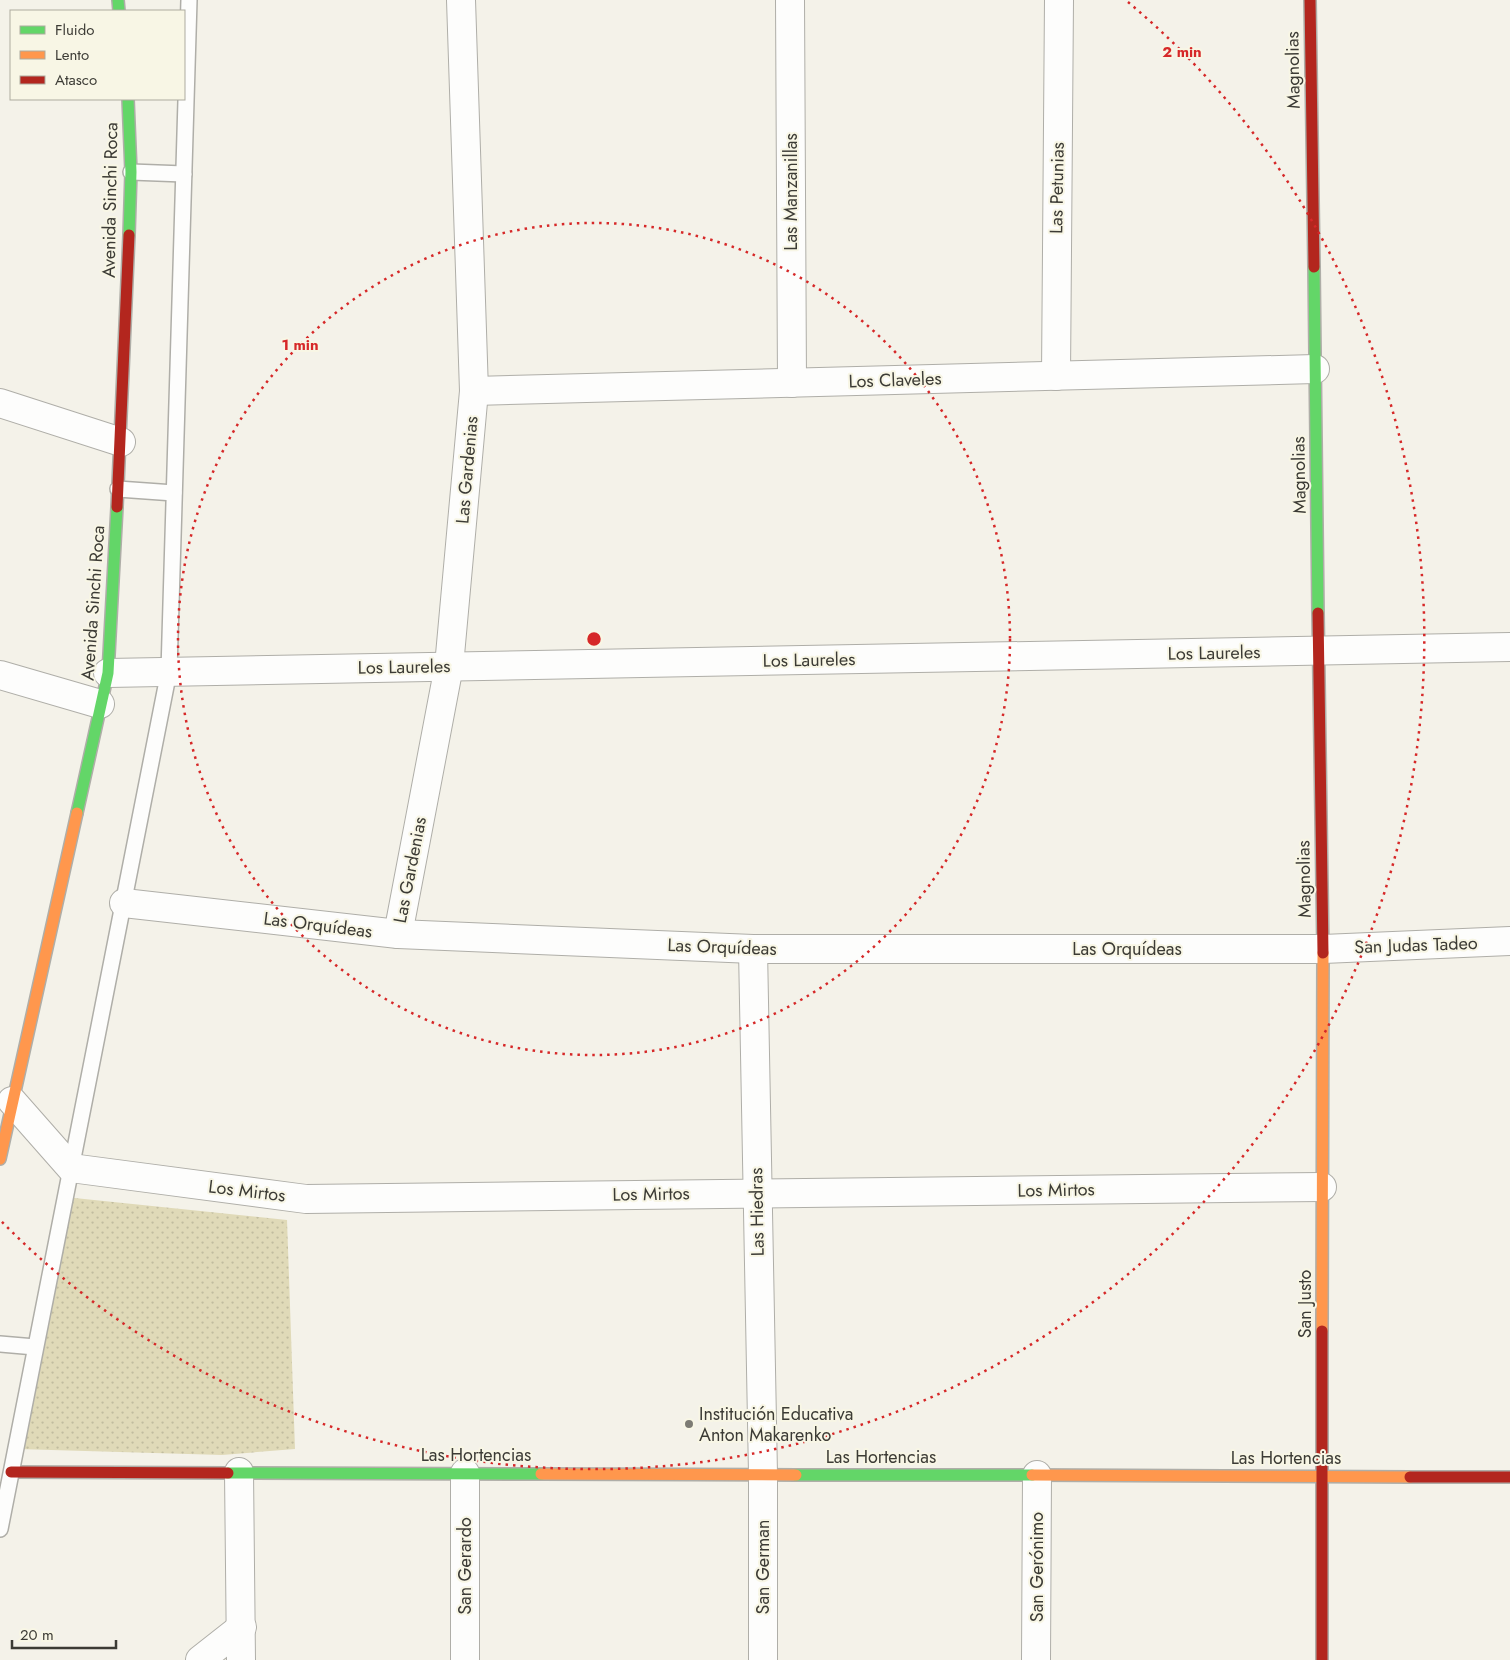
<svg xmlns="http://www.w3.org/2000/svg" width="1510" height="1660" font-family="Jost,sans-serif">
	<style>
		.park { fill: url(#park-dots) }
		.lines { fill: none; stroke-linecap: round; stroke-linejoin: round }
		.lane-casing { stroke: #afaea8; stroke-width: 18 }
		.street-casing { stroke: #afaea8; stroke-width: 30 }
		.fast-casing { stroke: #afaea8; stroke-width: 14 }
		.slow-casing { stroke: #afaea8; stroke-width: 14 }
		.jam-casing { stroke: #afaea8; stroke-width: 14 }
		.lane { stroke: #fdfdfc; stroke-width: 15 }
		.street { stroke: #fdfdfc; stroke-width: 28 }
		.fast { stroke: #63d668; stroke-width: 11 }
		.slow { stroke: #ff974d; stroke-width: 11 }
		.jam { stroke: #b3261e; stroke-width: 11 }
		.ring { fill: none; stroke: #d62828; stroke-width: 2.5; stroke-dasharray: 2.5 5 }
		.poi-dot { fill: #7c7b74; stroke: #f8f6e5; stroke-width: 2 }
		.labels { text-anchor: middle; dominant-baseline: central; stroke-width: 4; stroke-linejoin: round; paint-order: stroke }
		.street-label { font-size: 18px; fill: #3c3b35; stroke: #f8f6e5 }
		.poi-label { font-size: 18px; fill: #3c3b35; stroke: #f8f6e5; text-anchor: start }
		.centre { fill: #d62828; stroke: #f8f6e5; stroke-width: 2.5 }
		.ring-label { font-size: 15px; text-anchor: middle; font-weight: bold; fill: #d62828; stroke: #f8f6e5; stroke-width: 4; stroke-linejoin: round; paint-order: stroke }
	</style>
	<defs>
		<pattern id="park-dots" width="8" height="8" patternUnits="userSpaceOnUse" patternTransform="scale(1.25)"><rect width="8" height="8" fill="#e0dab8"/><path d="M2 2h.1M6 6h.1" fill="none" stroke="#c1bc9f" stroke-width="1.8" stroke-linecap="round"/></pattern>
	</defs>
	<rect width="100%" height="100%" fill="#f4f2e9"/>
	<!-- park -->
	<polygon class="park" points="65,1197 287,1220 295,1449 222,1455 17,1449"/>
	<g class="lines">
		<!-- lane casing -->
		<g class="lane-casing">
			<g id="lane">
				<polyline points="131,172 184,174"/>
				<polyline points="118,489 174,493"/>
				<polyline points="0,1344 35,1347"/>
				<polyline points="0,1529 169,671 189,0"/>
			</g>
		</g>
		<!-- street casing -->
		<g class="street-casing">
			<g id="street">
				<polyline points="790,0 792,383"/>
				<polyline points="1056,376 1059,0"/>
				<polyline points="474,391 1315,369"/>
				<polyline points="0,403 121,442"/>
				<polyline points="108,673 1510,647"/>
				<polyline points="0,675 100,704"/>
				<polyline points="124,903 398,934 753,949 1323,949 1510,941"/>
				<polyline points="398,934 449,666 474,391 461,0"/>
				<polyline points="753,949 763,1474 763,1660"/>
				<polyline points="12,1101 71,1168 306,1199 1322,1187"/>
				<polyline points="239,1472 241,1660"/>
				<polyline points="465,1473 465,1660"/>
				<polyline points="200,1660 242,1627"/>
				<polyline points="1036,1660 1037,1475"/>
			</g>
		</g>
		<!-- fast casing -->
		<g class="fast-casing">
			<g id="fast">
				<polyline points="118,0 119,11"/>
				<polyline points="128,99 131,172 129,235"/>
				<polyline points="1314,267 1318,613"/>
				<polyline points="77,813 108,673 117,507"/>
				<polyline points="228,1473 541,1474"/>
				<polyline points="796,1475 1032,1475"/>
			</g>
		</g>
		<!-- slow casing -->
		<g class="slow-casing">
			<g id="slow">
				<polyline points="0,1159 77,813"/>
				<polyline points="1322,1331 1323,953"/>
				<polyline points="541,1474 796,1475"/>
				<polyline points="1032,1475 1410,1477"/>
			</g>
		</g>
		<!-- jam casing -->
		<g class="jam-casing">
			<g id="jam">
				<polyline points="1310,0 1314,267"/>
				<polyline points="117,507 129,235"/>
				<polyline points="1318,613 1323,953"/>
				<polyline points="11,1472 228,1473"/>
				<polyline points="1410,1477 1510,1477"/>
				<polyline points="1322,1660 1322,1331"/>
			</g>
		</g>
		<!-- lane -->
		<use href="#lane" class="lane"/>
		<!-- street -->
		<use href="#street" class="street"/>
		<!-- fast -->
		<use href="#fast" class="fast"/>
		<!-- slow -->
		<use href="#slow" class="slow"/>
		<!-- jam -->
		<use href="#jam" class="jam"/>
	</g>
	<!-- distance rings -->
	<g class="ring">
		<circle cx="594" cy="639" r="416"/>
		<path d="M1128 2A831 831 0 1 1 1 1221"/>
	</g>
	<!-- markers -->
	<circle class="poi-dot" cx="689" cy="1424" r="5"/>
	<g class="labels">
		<!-- street labels -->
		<g class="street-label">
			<text transform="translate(1293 70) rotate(-91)">Magnolias</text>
			<text transform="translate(1057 188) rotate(-89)">Las Petunias</text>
			<text transform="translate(791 192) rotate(-90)">Las Manzanillas</text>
			<text transform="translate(110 200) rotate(-89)">Avenida Sinchi Roca</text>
			<text transform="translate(895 380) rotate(-2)">Los Claveles</text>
			<text transform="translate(467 470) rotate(-85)">Las Gardenias</text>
			<text transform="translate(1299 475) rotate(-91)">Magnolias</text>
			<text transform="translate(93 603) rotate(-86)">Avenida Sinchi Roca</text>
			<text transform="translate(1214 653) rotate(-1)">Los Laureles</text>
			<text transform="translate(809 660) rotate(-1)">Los Laureles</text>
			<text transform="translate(404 667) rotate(-1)">Los Laureles</text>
			<text transform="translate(410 870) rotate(-79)">Las Gardenias</text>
			<text transform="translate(1304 879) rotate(-91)">Magnolias</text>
			<text transform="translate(318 925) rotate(7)">Las Orquídeas</text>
			<text transform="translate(1416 945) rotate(-2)">San Judas Tadeo</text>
			<text transform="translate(722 947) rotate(2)">Las Orquídeas</text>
			<text x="1127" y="949">Las Orquídeas</text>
			<text transform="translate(1056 1190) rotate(-1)">Los Mirtos</text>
			<text transform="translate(247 1191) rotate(7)">Los Mirtos</text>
			<text transform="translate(651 1194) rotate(-1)">Los Mirtos</text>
			<text transform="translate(757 1212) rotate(-91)">Las Hiedras</text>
			<text transform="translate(1305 1304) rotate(-90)">San Justo</text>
			<text x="476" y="1455">Las Hortencias</text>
			<text x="881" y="1457">Las Hortencias</text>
			<text x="1286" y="1458">Las Hortencias</text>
			<text transform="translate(465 1566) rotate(-90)">San Gerardo</text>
			<text transform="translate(763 1567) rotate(-90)">San German</text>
			<text transform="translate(1037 1567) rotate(-90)">San Gerónimo</text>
		</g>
		<!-- poi labels -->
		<g class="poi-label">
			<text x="699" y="1414">Institución Educativa<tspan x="699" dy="21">Anton Makarenko</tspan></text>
		</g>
	</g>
	<circle cx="594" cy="639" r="8" class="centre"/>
	<g class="ring-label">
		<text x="1182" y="57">2 min</text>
		<text x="300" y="350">1 min</text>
	</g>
	<!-- legend -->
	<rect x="10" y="10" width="175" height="90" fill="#f8f6e5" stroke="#adab9f"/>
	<rect x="20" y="26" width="25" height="8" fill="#63d668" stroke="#adab9f"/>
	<text x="55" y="35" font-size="15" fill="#3c3b35">Fluido</text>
	<rect x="20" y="51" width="25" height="8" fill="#ff974d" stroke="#adab9f"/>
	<text x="55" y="60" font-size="15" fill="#3c3b35">Lento</text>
	<rect x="20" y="76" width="25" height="8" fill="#b3261e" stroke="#adab9f"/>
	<text x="55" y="85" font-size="15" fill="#3c3b35">Atasco</text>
	<!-- scale -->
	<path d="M12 1640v8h104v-8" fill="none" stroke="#3c3b35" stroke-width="2.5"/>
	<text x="20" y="1640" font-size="15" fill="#3c3b35" stroke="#f8f6e5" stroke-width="4" paint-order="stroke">20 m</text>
</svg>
